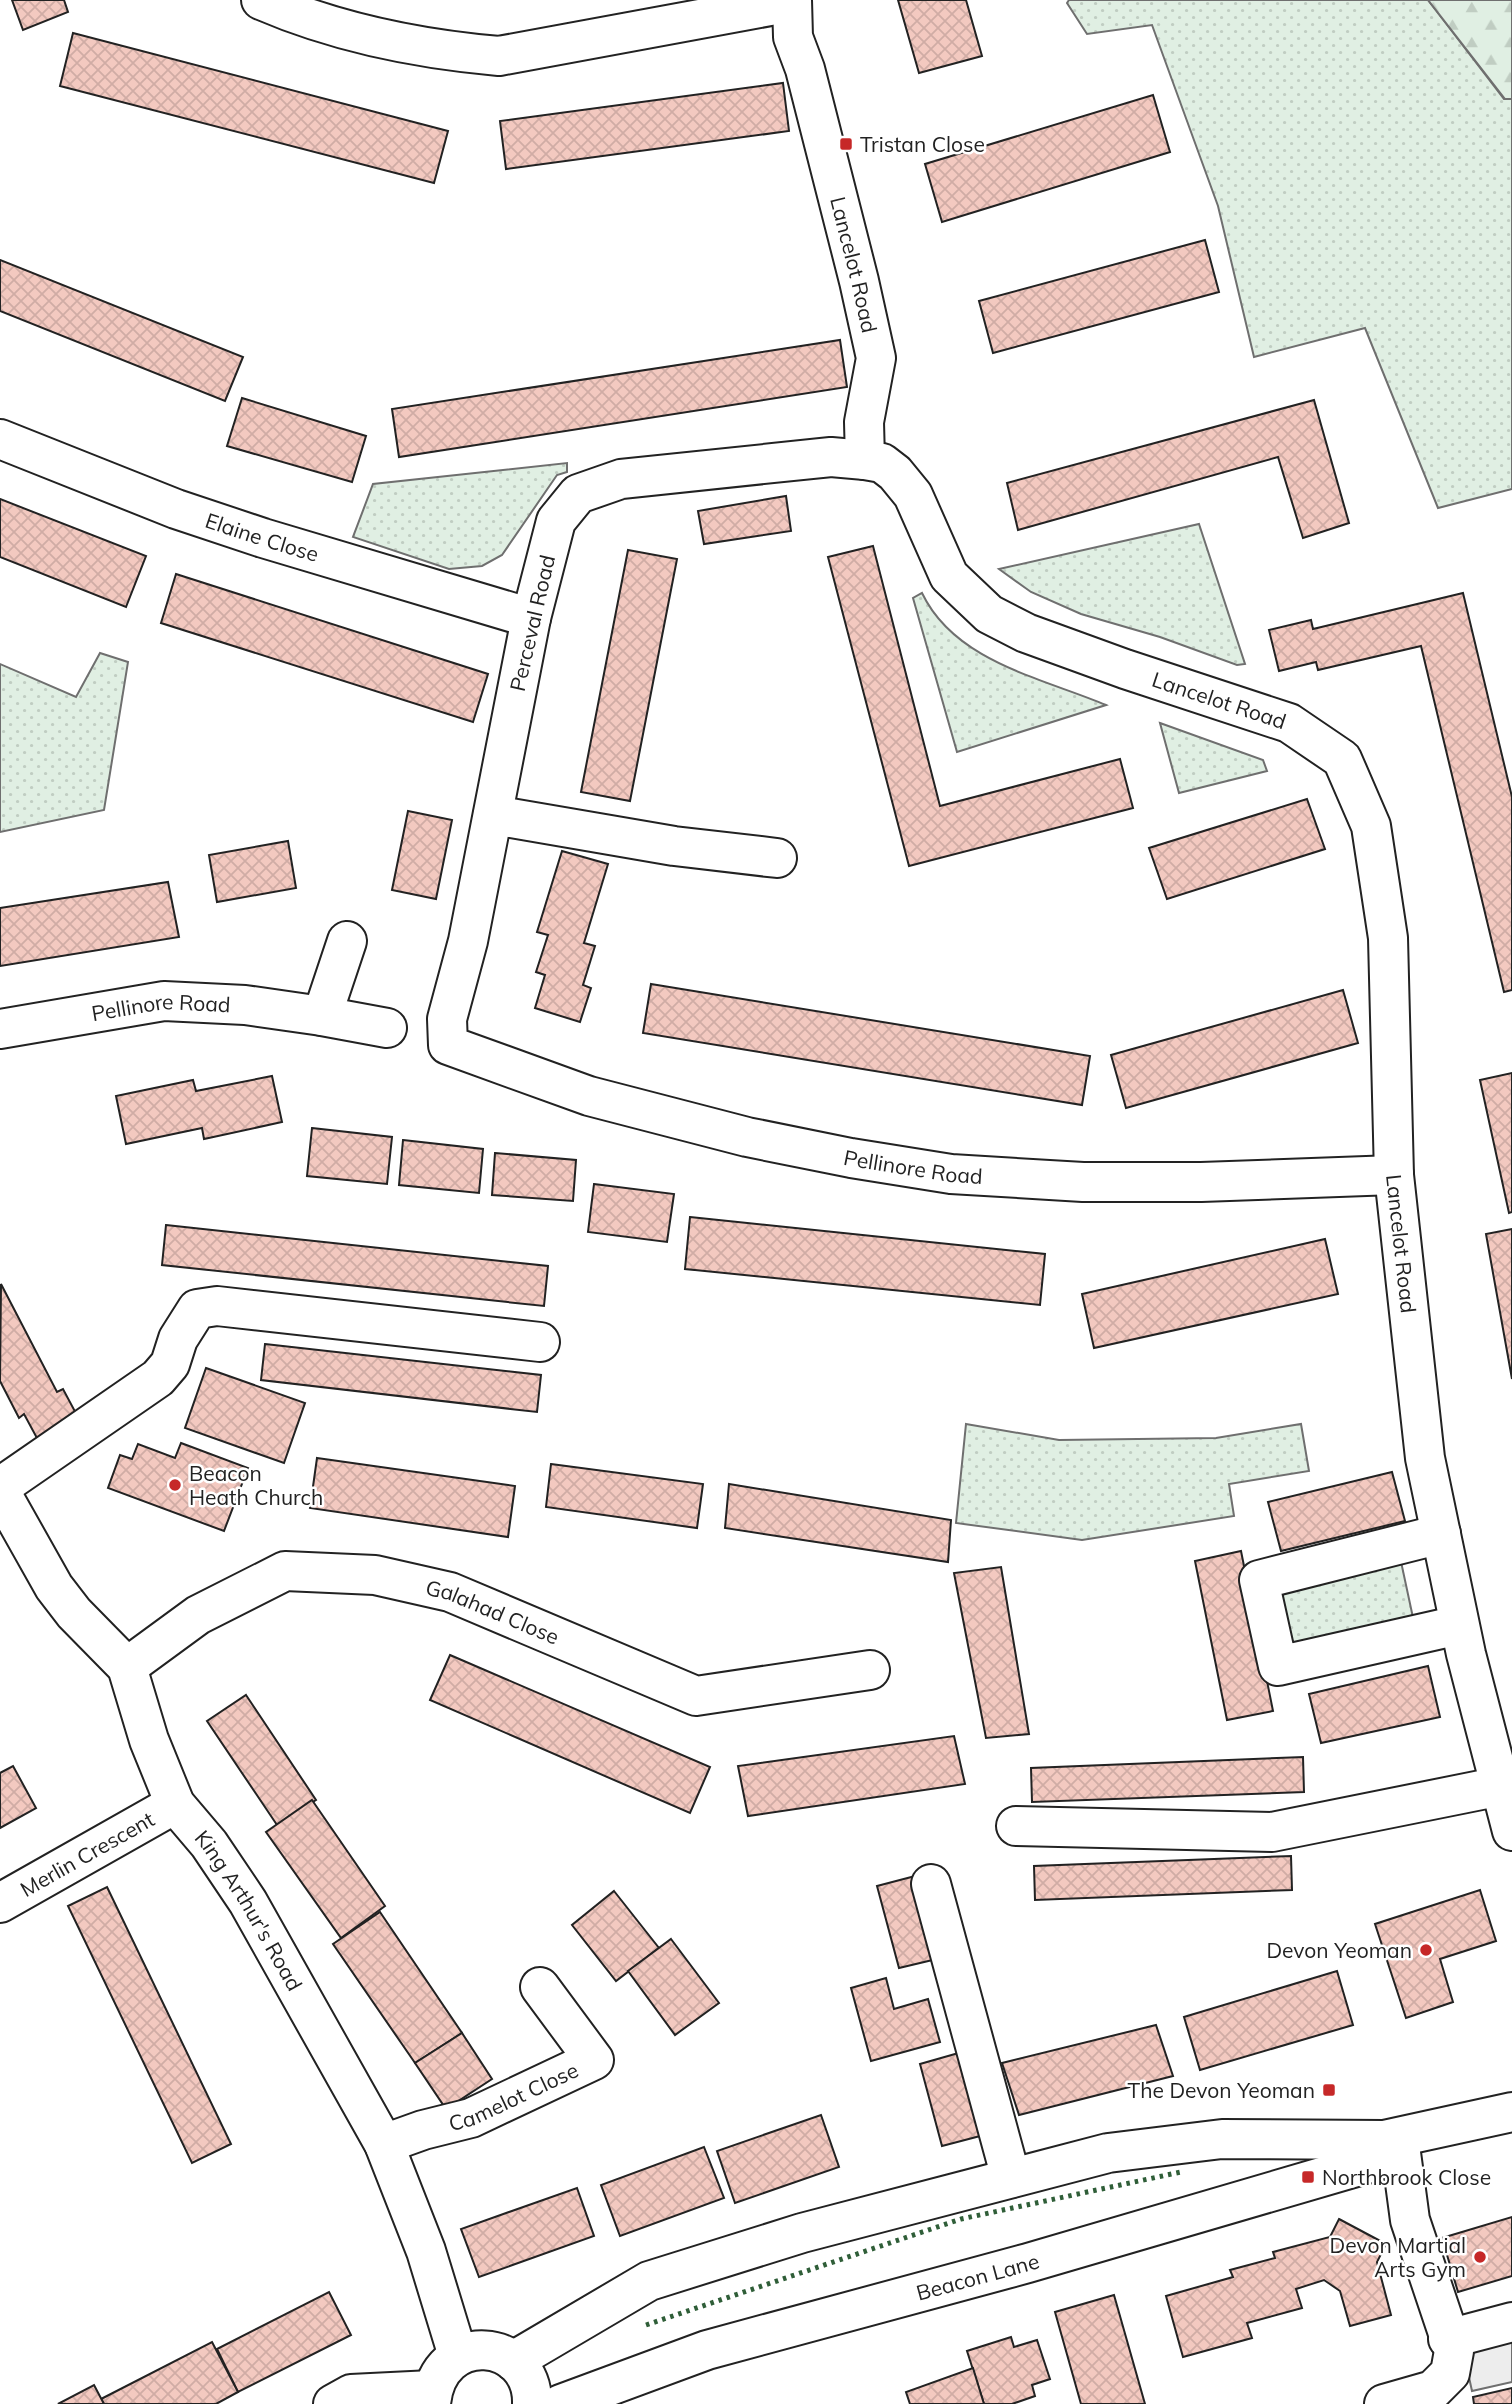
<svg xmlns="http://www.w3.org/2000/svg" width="1512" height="2404" font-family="Mulish,sans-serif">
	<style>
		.green { fill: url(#green-dots); stroke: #6f6f6f; stroke-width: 2 }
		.forest { fill: url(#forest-firs); stroke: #6f6f6f; stroke-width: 2 }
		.parking { fill: #ededed; stroke: #6f6f6f; stroke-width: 2 }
		.building { fill: url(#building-cross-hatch); stroke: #222; stroke-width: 2 }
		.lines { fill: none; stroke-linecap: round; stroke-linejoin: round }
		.minor-casing { stroke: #222; stroke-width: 42 }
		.minor { stroke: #fff; stroke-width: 38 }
		.hedge { stroke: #2f5e38; stroke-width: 5; stroke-dasharray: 3.5 5; stroke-linecap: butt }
		.poi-dot { fill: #c62828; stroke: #fff; stroke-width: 2.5 }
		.labels { text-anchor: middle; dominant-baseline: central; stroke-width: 5; stroke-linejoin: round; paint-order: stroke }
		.poi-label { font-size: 21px; fill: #222; stroke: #fff; text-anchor: start }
		.street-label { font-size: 21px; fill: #222; stroke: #fff }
	</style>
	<defs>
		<pattern id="green-dots" width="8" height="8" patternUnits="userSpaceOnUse" patternTransform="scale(1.75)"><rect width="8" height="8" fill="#e0efe3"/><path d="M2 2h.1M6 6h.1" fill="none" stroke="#c0cdc2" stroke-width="1.8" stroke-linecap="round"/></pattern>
		<pattern id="forest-firs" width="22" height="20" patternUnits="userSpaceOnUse" patternTransform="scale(1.75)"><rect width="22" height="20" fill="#e0efe3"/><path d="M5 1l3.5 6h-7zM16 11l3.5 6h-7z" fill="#c0cdc2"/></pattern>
		<pattern id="building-cross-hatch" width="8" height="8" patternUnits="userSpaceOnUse" patternTransform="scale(1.75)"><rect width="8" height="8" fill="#f3c9c0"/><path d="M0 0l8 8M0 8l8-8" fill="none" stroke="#d0aca5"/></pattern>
	</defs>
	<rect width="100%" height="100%" fill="#fff"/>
	<!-- green -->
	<g class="green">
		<polygon points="1069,0 1428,0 1504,99 1512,99 1512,489 1438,508 1365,328 1254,357 1218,206 1152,25 1087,34 1067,3"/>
		<polygon points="567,463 567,472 557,475 502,555 482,566 449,569 353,537 373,484"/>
		<polygon points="1199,524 1245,664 1237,665 1160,637 1081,614 1031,592 999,569"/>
		<path d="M 922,593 C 955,662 1042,678 1106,705 L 957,752 L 913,598 Z"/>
		<polygon points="100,653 128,662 104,810 0,832 0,664 76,697"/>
		<polygon points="1160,723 1263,760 1267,771 1179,793"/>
		<polygon points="966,1424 1059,1440 1216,1438 1301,1424 1309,1471 1229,1484 1234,1516 1082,1540 956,1523"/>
		<polygon points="1400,1557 1415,1627 1282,1656 1267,1585"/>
	</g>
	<!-- forest -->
	<polygon class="forest" points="1428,0 1512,0 1512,99 1505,99"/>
	<!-- parking -->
	<polygon class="parking" points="1512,2340 1512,2382 1472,2391 1463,2350"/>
	<!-- building -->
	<g class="building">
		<polygon points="12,0 64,0 68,12 23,30"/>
		<polygon points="898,0 966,0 982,56 919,73"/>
		<polygon points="73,33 448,131 434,183 60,86"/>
		<polygon points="783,83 789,131 506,169 500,121"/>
		<polygon points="1153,95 1170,152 942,222 925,164"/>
		<polygon points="1205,240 1219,292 993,353 979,301"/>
		<polygon points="0,260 243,357 225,401 0,311"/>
		<polygon points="840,340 847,387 399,457 392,409"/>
		<polygon points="242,398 366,436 352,482 227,446"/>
		<polygon points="1314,400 1349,523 1303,538 1278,457 1018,530 1007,483"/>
		<polygon points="786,496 791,531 704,544 698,511"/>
		<polygon points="0,499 146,556 126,607 0,557"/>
		<polygon points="873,546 940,806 1120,759 1133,808 909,866 828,557"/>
		<polygon points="628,550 677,559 630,801 581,792"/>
		<polygon points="176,574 488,674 473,722 161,623"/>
		<polygon points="1463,593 1512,797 1512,990 1504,992 1421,646 1318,670 1316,662 1279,671 1269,630 1311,620 1313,629"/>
		<polygon points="1307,799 1325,849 1167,899 1149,848"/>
		<polygon points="408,811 452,820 436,899 392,890"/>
		<polygon points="288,841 296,888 217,902 209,855"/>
		<polygon points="562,851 608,864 584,943 595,946 583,985 591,988 580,1022 535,1008 545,975 536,972 548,935 537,932"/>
		<polygon points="168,882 179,937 0,966 0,908"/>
		<polygon points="651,984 1090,1056 1082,1105 643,1033"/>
		<polygon points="1343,990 1358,1043 1126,1108 1111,1055"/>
		<polygon points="1512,1073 1512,1212 1509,1213 1480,1080"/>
		<polygon points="272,1076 282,1122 204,1139 202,1128 126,1144 116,1096 193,1080 196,1091"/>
		<polygon points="312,1128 392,1137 387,1184 307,1176"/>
		<polygon points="403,1140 483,1149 479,1193 399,1185"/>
		<polygon points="495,1153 576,1160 573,1201 492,1195"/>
		<polygon points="594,1184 674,1194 667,1242 588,1232"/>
		<polygon points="690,1217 1045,1254 1040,1305 685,1269"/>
		<polygon points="166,1225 548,1266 544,1306 162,1265"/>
		<polygon points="1512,1229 1512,1379 1486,1234"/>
		<polygon points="1325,1239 1338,1294 1094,1348 1082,1294"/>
		<polygon points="1,1284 57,1392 63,1389 79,1419 38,1440 24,1414 19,1418 0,1381"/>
		<polygon points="265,1344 541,1375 537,1412 261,1380"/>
		<polygon points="206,1368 305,1403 284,1463 185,1428"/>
		<polygon points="181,1443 248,1468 224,1531 108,1488 120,1455 132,1459 138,1444 175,1458"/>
		<polygon points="317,1458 515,1486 508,1537 310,1508"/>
		<polygon points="551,1464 703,1484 697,1528 546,1507"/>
		<polygon points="1392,1472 1405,1521 1281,1551 1268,1502"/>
		<polygon points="729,1484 951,1520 948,1562 725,1528"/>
		<polygon points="1241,1551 1273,1711 1227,1720 1195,1561"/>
		<polygon points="1001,1567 1029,1734 986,1738 954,1573"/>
		<polygon points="450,1655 710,1767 690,1813 430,1700"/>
		<polygon points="1428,1666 1440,1717 1321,1743 1309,1694"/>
		<polygon points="246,1695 316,1800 277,1825 207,1721"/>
		<polygon points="954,1736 965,1784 748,1816 738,1766"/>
		<polygon points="1303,1757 1304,1792 1032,1802 1031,1768"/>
		<polygon points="13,1766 36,1808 0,1828 0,1773"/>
		<polygon points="312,1800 385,1906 341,1938 266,1832"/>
		<polygon points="1291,1856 1292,1890 1035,1900 1034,1866"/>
		<polygon points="919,1875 941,1958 899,1968 877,1886"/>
		<polygon points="107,1887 231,2144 192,2163 68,1906"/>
		<polygon points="1480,1890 1496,1941 1440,1959 1453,2002 1406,2018 1375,1924"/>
		<polygon points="614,1891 659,1948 616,1981 572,1925"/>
		<polygon points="380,1912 462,2033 415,2063 333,1944"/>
		<polygon points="671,1939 719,2003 675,2035 628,1971"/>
		<polygon points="1337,1971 1353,2025 1200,2070 1184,2017"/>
		<polygon points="886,1978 894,2009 928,1999 940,2042 871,2061 851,1988"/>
		<polygon points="1156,2025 1173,2076 1019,2115 1002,2063"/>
		<polygon points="462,2033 492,2079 446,2109 415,2063"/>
		<polygon points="962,2052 984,2135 942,2146 920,2064"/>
		<polygon points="821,2115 839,2167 735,2203 717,2151"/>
		<polygon points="704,2147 724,2198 620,2236 601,2185"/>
		<polygon points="577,2188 594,2236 479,2277 461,2229"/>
		<polygon points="1512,2217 1512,2276 1458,2292 1442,2238"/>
		<polygon points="1339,2219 1386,2244 1377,2262 1391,2315 1350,2326 1340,2291 1324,2280 1296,2289 1302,2308 1247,2323 1252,2338 1183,2357 1166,2296 1233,2277 1230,2270 1275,2258 1273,2252 1330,2237"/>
		<polygon points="329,2292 351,2335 238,2392 217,2349"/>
		<polygon points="1114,2295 1145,2404 1081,2404 1055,2312"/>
		<polygon points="1011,2337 1014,2347 1037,2340 1050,2379 1032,2385 1035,2396 1012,2404 984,2404 967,2351"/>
		<polygon points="212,2342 238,2392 216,2404 104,2404 101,2399"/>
		<polygon points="973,2368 984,2404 910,2404 906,2392"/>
		<polygon points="94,2385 104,2404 58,2404"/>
		<polygon points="1512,2388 1512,2404 1474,2404 1473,2397"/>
	</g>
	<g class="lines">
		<!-- minor casing -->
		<g class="minor-casing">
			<g id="minor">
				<path d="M 261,0 C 335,32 418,49 499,56 L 792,2"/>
				<path id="s1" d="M 792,0 L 793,37 L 805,69 L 859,281 L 876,358 L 864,422 L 865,460 L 882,463 L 895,473 L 913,495 L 949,576 L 989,614 L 1026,633 L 1125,669 L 1289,723 L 1342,759 L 1371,826 L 1388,938 L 1394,1175 L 1425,1458 L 1466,1654 L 1512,1831"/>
				<path id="s2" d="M 0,439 L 176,509 L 263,538 L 531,618"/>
				<path id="s3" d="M 865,460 L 831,457 L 621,479 L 578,494 L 556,521 L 531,618 L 468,941 L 447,1019 L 448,1045 L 589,1096 L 747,1137 L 851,1158 L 951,1174 L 1083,1182 L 1201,1182 L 1394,1175"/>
				<polyline points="493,815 674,846 777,858"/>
				<polyline points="322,1016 347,941"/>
				<path id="s4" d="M 0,1029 L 164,1001 L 245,1005 L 322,1016 L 387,1028"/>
				<polyline points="0,1487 158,1378 170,1364 178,1339 197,1309 217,1306 540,1342"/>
				<path id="s5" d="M 0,1491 L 54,1587 L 74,1613 L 127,1667 L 149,1740 L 175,1804 L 209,1844 L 248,1902 L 384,2144 L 426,2251 L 458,2356"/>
				<polyline points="1441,1534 1259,1580 1278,1666 1459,1625"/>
				<path id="s6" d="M 127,1667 L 198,1615 L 285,1571 L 375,1575 L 450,1592 L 696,1696 L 870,1670"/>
				<polyline points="1016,1826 1272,1832 1501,1786"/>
				<polyline points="931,1884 1011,2178"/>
				<path id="s7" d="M 0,1903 L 175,1804"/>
				<path id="s8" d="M 384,2144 L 423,2130 L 471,2118 L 594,2060 L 540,1987"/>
				<polyline points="1448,2339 1512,2322"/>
				<polyline points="513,2361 649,2281 802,2233 1108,2153 1222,2139 1384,2140 1512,2112"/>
				<polyline points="333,2404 351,2394 432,2390"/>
				<path d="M 431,2404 C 438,2327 534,2338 532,2404"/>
				<path id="s9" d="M 561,2404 L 707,2350 L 1028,2263 L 1373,2162 L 1384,2140"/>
				<polyline points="1384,2404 1433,2390 1450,2373 1454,2351 1410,2220 1399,2138"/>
			</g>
		</g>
		<!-- minor -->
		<use href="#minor" class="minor"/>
		<!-- hedge -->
		<polyline class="hedge" points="646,2325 961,2219 1181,2172"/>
	</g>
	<!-- markers -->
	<g class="poi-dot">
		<rect x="839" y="137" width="14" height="14" rx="3.5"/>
		<circle cx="175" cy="1485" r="7"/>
		<circle cx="1426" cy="1950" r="7"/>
		<rect x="1322" y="2083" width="14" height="14" rx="3.5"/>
		<rect x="1301" y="2170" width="14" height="14" rx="3.5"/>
		<circle cx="1480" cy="2257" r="7"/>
	</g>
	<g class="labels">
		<!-- poi labels -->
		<g class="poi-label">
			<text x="860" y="144">Tristan Close</text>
			<text x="189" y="1473">Beacon<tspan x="189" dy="24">Heath Church</tspan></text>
			<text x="1412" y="1950" text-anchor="end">Devon Yeoman</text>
			<text x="1315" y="2090" text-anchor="end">The Devon Yeoman</text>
			<text x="1322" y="2177">Northbrook Close</text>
			<text x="1466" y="2245" text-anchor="end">Devon Martial<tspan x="1466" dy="24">Arts Gym</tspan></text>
		</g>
		<!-- street labels -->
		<g class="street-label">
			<text stroke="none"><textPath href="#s1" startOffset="273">Lancelot Road</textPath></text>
			<text stroke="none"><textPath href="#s2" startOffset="280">Elaine Close</textPath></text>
			<text transform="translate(532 623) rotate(-77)">Perceval Road</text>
			<text stroke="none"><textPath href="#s1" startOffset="924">Lancelot Road</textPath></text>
			<text stroke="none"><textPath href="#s4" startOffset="163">Pellinore Road</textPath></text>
			<text stroke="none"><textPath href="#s3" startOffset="1344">Pellinore Road</textPath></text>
			<text stroke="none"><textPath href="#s1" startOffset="1554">Lancelot Road</textPath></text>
			<text stroke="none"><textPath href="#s6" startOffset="399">Galahad Close</textPath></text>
			<text stroke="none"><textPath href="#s7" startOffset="100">Merlin Crescent</textPath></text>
			<text stroke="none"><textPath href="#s5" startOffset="494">King Arthur's Road</textPath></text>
			<text stroke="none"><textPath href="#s8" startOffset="138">Camelot Close</textPath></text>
			<text stroke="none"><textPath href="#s9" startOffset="436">Beacon Lane</textPath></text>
		</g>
	</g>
</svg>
